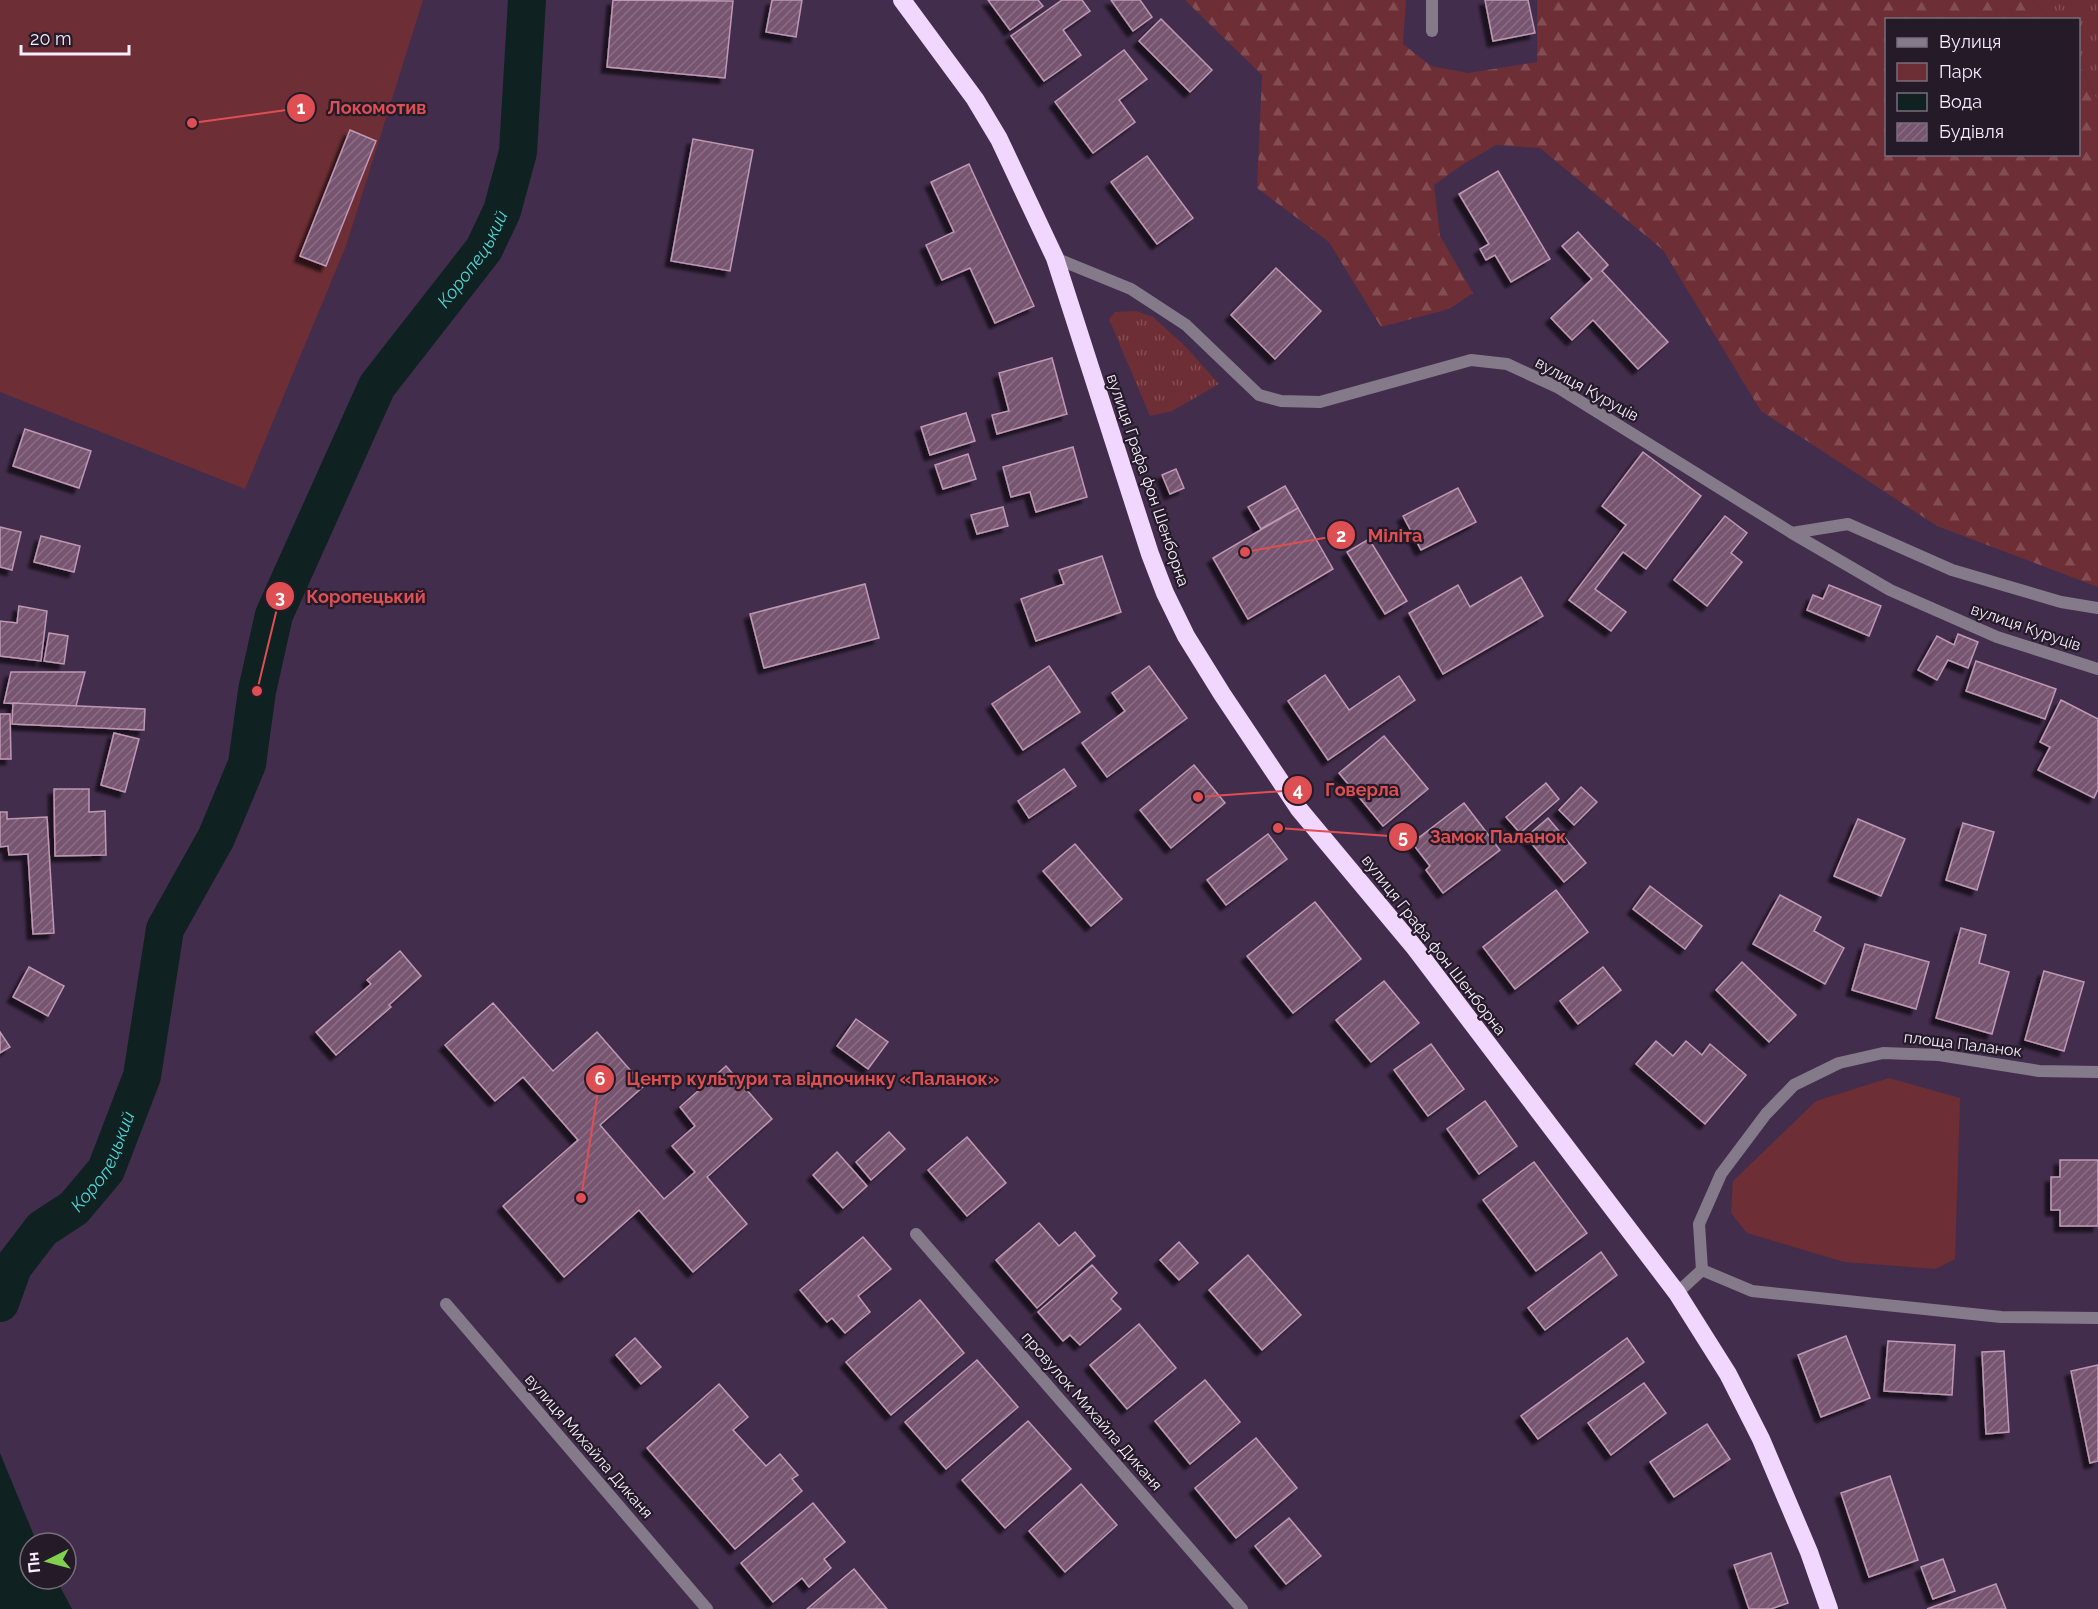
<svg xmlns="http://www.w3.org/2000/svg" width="2098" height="1609" font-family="Raleway,sans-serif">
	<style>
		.grass { fill: url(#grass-tufts) }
		.forest { fill: url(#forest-firs) }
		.park { fill: #6d2e35 }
		.water { fill: #102121 }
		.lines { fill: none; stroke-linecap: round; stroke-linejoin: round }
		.canal { stroke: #102121; stroke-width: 38 }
		.building { fill: url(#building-hatch); stroke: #be98b5; stroke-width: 1.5; filter: url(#shadow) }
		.street { stroke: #857a8a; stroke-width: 12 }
		.highway { stroke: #f1d6fe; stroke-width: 18 }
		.labels { text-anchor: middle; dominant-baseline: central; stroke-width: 4.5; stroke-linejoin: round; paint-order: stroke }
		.street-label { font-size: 16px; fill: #f8edfd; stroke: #241a28 }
		.water-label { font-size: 18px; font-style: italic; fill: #4ed7d8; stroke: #241a28 }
		.leader { fill: none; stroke: #dd4f53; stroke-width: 2 }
		.callout-dot { fill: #dd4f53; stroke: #241a28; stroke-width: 2 }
		.mark-label { font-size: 18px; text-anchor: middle; font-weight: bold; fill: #fff }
		.callout-label { font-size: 18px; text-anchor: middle; font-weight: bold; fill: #dd4f53; stroke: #241a28; stroke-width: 4.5; stroke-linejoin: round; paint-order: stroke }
	</style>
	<defs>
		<pattern id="grass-tufts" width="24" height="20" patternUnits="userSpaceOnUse" patternTransform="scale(1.5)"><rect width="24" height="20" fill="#6d2e35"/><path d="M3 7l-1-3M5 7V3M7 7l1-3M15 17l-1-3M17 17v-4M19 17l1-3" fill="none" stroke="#834d53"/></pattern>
		<pattern id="forest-firs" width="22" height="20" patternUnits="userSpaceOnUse" patternTransform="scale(1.5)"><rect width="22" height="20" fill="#6d2e35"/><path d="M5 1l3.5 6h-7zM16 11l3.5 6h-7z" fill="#834d53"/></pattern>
		<pattern id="building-hatch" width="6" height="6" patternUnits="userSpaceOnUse" patternTransform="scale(1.5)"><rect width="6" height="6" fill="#77556f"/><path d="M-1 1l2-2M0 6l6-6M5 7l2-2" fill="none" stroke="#8b6e84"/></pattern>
		<filter id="shadow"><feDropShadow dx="-5.5" dy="5.5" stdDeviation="1.5" flood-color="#0009"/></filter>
	</defs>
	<rect width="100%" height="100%" fill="#432d4c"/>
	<!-- grass -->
	<g class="grass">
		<polygon points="2031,0 2098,0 2098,102 2079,63 2078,20 2052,19"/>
		<polygon points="1136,311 1153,317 1186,347 1219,384 1172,411 1150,416 1109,319 1115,312"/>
	</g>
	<!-- forest -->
	<polygon class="forest" points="1185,0 1406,0 1403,44 1431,66 1468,73 1537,62 1537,0 2031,0 2052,19 1886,20 1886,154 2078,154 2079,63 2098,102 2098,587 1937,526 1761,411 1663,250 1540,148 1496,145 1462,165 1434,185 1440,236 1473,293 1449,309 1381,327 1329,242 1257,188 1262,75"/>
	<!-- park -->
	<g class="park">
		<polygon points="0,0 423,0 346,246 245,489 0,392"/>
		<polygon points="1889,1078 1960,1098 1955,1259 1936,1269 1844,1262 1747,1233 1731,1213 1733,1181 1816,1101"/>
	</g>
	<!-- water -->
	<polygon class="water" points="0,1453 37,1543 30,1543 30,1579 56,1579 72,1609 0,1609"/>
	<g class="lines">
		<!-- canal -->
		<path class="canal" id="s1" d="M 0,1303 L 13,1267 L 42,1229 L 74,1208 L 106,1170 L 142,1076 L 165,929 L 216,838 L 247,764 L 257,691 L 274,615 L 377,386 L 484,249 L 502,211 L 518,152 L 527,0"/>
	</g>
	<!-- building -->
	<g class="building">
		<polygon points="613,0 733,1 725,78 607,67"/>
		<polygon points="772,0 802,0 796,37 766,32"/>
		<polygon points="988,0 1038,0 1043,6 1010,30"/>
		<polygon points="1062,0 1082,0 1090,11 1063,30 1081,55 1044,81 1011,36"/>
		<polygon points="1111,0 1140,0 1152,17 1133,31"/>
		<polygon points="1485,0 1528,0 1535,33 1493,41"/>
		<polygon points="1161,19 1212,70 1190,92 1139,41"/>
		<polygon points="1124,50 1147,79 1119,100 1135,122 1093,153 1055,102"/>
		<polygon points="350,130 376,141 326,266 300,256"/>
		<polygon points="693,139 753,150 730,271 671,261"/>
		<polygon points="1147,156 1193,218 1157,244 1111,182"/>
		<polygon points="969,164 1034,306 995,323 970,268 942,280 926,245 954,232 931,182"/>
		<polygon points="1498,171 1550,259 1511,282 1495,255 1486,260 1480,249 1489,244 1459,194"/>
		<polygon points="1578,232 1608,265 1602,271 1668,342 1638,369 1593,320 1572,340 1551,318 1592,279 1562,246"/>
		<polygon points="1276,268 1321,311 1275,359 1231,315"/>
		<polygon points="1052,358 1067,414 997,434 992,415 1009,411 999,373"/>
		<polygon points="966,413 975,441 930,455 921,427"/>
		<polygon points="25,429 91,451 79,488 13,466"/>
		<polygon points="1073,447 1087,497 1036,512 1030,492 1011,497 1003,467"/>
		<polygon points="1643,452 1701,496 1646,569 1623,552 1595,589 1626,612 1611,631 1569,600 1626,525 1602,506"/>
		<polygon points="968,454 976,479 943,489 935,465"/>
		<polygon points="1176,469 1184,488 1170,494 1162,475"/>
		<polygon points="1285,486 1298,508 1261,529 1248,507"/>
		<polygon points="1458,488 1476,522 1421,550 1403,516"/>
		<polygon points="1003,507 1008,526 977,534 971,515"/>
		<polygon points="1298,508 1333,569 1248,619 1213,558"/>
		<polygon points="1725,516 1747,533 1731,553 1742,562 1707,606 1674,580"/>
		<polygon points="0,527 21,532 12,570 0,567"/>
		<polygon points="41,536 80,546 74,572 34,562"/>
		<polygon points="1369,539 1407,601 1385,614 1347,552"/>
		<polygon points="1102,556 1121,612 1036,641 1021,599 1064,584 1059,570"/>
		<polygon points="1521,577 1543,616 1443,674 1409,613 1458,585 1470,607"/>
		<polygon points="865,584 879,638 764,668 750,614"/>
		<polygon points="1829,585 1881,606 1869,636 1807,610 1813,595 1823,599"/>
		<polygon points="19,606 47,611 41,661 0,656 0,621 17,623"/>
		<polygon points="49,633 68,636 64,664 44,661"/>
		<polygon points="1958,634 1978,642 1968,668 1948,660 1937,680 1918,670 1937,636 1954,645"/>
		<polygon points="1976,661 2056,689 2045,719 1966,691"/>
		<polygon points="1049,666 1080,712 1023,750 992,704"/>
		<polygon points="1149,666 1187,718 1107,777 1082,743 1125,711 1112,693"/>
		<polygon points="11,672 85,672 76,706 4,703"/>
		<polygon points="1325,675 1349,710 1399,676 1415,700 1328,760 1288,701"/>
		<polygon points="2061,700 2098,719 2098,789 2094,798 2038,770 2050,747 2040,742"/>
		<polygon points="13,703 145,709 144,730 12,724"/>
		<polygon points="0,714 10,714 11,759 0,759"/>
		<polygon points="114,733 139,739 125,792 101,785"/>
		<polygon points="1384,736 1428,789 1383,826 1339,773"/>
		<polygon points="1194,765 1225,803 1171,848 1140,810"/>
		<polygon points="1064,769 1076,786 1029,818 1018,801"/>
		<polygon points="1546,783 1559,799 1520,833 1506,817"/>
		<polygon points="1581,787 1597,802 1574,825 1559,810"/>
		<polygon points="54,789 89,789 89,812 105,811 106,855 55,856"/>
		<polygon points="1464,803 1500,850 1443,893 1426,870 1430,866 1412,843"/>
		<polygon points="0,812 7,812 7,819 47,817 54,933 33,934 28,854 9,855 8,846 0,847"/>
		<polygon points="1548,818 1586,863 1564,882 1526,837"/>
		<polygon points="1858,819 1905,839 1881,896 1834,876"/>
		<polygon points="1963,823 1994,832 1977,890 1946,880"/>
		<polygon points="1268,834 1287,859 1226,905 1207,880"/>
		<polygon points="1075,844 1122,899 1091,926 1043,871"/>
		<polygon points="1650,886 1702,926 1685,949 1633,909"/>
		<polygon points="1556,890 1588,932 1515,989 1483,947"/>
		<polygon points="1780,895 1821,917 1814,931 1844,948 1825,984 1753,944"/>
		<polygon points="1315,902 1361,959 1293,1013 1247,956"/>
		<polygon points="1961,928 1986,935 1979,963 2009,972 1992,1034 1936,1018"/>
		<polygon points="1865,944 1929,962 1916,1009 1852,990"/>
		<polygon points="400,951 421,976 389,1005 391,1007 336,1055 316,1032 371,984 367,980"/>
		<polygon points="1742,962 1796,1015 1769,1042 1716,990"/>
		<polygon points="29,967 64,986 48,1016 13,997"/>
		<polygon points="1603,967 1621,990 1578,1024 1560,1001"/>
		<polygon points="2044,971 2084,982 2064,1051 2025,1040"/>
		<polygon points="1384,981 1419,1023 1371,1062 1336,1020"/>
		<polygon points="493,1003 553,1071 597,1032 644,1086 600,1125 664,1199 695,1172 672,1146 695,1126 680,1107 726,1066 772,1119 707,1177 747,1224 693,1272 639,1210 564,1277 503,1206 578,1140 523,1077 495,1101 445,1045"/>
		<polygon points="856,1019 888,1042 868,1069 837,1046"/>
		<polygon points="0,1032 10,1047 0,1053"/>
		<polygon points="1656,1041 1673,1056 1686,1041 1702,1055 1710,1044 1746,1075 1705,1124 1636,1064"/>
		<polygon points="1431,1044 1464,1089 1428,1116 1394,1070"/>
		<polygon points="1485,1101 1517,1146 1479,1174 1447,1129"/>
		<polygon points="889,1132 905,1149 871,1180 856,1162"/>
		<polygon points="967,1137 1006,1183 967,1216 928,1170"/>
		<polygon points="837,1152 867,1186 843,1208 813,1175"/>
		<polygon points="2060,1160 2098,1160 2098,1226 2060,1226 2060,1210 2051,1210 2051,1177 2060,1177"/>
		<polygon points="1534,1162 1587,1233 1536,1271 1483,1200"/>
		<polygon points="1039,1223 1059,1246 1075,1232 1095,1256 1037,1308 996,1260"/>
		<polygon points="863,1237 891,1269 858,1296 870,1312 845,1333 832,1318 827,1322 800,1290"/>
		<polygon points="1179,1242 1198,1263 1179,1280 1160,1260"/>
		<polygon points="1601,1252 1617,1275 1545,1330 1528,1308"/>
		<polygon points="1248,1255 1301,1315 1262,1350 1209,1290"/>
		<polygon points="1092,1265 1117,1293 1111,1299 1121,1309 1080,1345 1070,1335 1063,1341 1038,1312"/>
		<polygon points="920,1300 964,1353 891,1415 846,1362"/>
		<polygon points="1139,1324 1176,1368 1127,1409 1090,1365"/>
		<polygon points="1846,1336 1870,1398 1821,1417 1798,1355"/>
		<polygon points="635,1338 661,1367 641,1384 616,1355"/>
		<polygon points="1627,1338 1644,1362 1538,1439 1521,1416"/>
		<polygon points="1888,1341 1955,1345 1952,1395 1884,1391"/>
		<polygon points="2004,1351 2009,1432 1986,1434 1982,1352"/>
		<polygon points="977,1360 1018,1407 946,1469 905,1422"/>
		<polygon points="2098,1365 2098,1461 2090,1463 2071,1371"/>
		<polygon points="1205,1380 1240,1422 1190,1464 1155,1421"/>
		<polygon points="1644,1383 1666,1413 1611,1455 1588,1423"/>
		<polygon points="719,1384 748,1417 733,1430 766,1466 780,1454 798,1475 792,1479 802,1491 735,1549 647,1448"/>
		<polygon points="1028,1421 1071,1469 1005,1528 962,1480"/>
		<polygon points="1707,1424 1730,1459 1674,1497 1650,1462"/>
		<polygon points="1256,1438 1297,1488 1236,1538 1195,1488"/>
		<polygon points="1890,1476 1918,1560 1869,1577 1841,1493"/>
		<polygon points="1081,1484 1117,1525 1065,1572 1029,1531"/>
		<polygon points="813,1503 845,1542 824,1559 831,1568 809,1587 802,1578 773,1602 741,1563"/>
		<polygon points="1289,1518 1321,1556 1286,1584 1255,1546"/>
		<polygon points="1771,1553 1788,1603 1771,1609 1749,1609 1734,1565"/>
		<polygon points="1943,1559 1955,1591 1933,1599 1921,1567"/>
		<polygon points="854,1569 887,1609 807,1609"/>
		<polygon points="1996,1584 2006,1609 1927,1609"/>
	</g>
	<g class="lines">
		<!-- street -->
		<g class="street">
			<polyline points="1432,0 1432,31"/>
			<polyline points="1055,258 1131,289 1186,325 1259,395 1281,401 1320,402 1471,360 1507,364 1557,387 1792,533 1890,590 1997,637 2098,669"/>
			<polyline points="1792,533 1848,524 1952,570 2061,602 2098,608"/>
			<polyline points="916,1234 1242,1609"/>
			<polyline points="1702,1270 1699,1224 1721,1174 1766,1114 1794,1085 1839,1063 1883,1053 1939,1055 2039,1071 2098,1072"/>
			<polyline points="1677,1293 1702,1270 1752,1291 2001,1317 2098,1318"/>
			<polyline points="446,1304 707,1609"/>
		</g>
		<!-- highway -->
		<polyline class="highway" points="902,0 975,99 999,139 1055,258 1150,554 1165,593 1186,636 1222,694 1299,809 1415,948 1677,1293 1728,1374 1761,1439 1809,1552 1829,1609"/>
	</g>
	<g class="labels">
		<!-- street labels -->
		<g class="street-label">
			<text transform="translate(1587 389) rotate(29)">вулиця Куруців</text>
			<text transform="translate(1148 480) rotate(71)">вулиця Графа фон Шенборна</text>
			<text transform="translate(2026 627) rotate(19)">вулиця Куруців</text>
			<text transform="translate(1434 945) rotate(52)">вулиця Графа фон Шенборна</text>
			<text transform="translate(1963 1044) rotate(7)">площа Паланок</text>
			<text transform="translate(1092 1411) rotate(49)">провулок Михайла Диканя</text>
			<text transform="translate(589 1446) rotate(49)">вулиця Михайла Диканя</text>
		</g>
		<!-- water labels -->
		<g class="water-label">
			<text stroke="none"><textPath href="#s1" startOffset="1170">Коропецький</textPath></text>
			<text stroke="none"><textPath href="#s1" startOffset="180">Коропецький</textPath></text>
		</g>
	</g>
	<!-- callouts -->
	<path class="leader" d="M192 123L301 108M1245 552L1341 535M257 691L280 596M1198 797L1298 790M1278 828L1403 837M581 1198L600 1079"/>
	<g class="callout-dot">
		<circle cx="192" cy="123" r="6"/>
		<circle cx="1245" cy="552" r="6"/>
		<circle cx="257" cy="691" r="6"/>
		<circle cx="1198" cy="797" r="6"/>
		<circle cx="1278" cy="828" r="6"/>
		<circle cx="581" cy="1198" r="6"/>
		<circle cx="301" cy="108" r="15"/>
		<circle cx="1341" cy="535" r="15"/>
		<circle cx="280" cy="596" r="15"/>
		<circle cx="1298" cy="790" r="15"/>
		<circle cx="1403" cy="837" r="15"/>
		<circle cx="600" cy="1079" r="15"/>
	</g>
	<g class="mark-label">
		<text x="301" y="114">1</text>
		<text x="1341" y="542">2</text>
		<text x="280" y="603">3</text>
		<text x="1298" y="796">4</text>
		<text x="1403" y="843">5</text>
		<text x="600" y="1085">6</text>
	</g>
	<g class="callout-label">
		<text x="377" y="114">Локомотив</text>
		<text x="1395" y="542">Міліта</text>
		<text x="366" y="603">Коропецький</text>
		<text x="1362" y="796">Говерла</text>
		<text x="1498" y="843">Замок Паланок</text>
		<text x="813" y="1085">Центр культури та відпочинку «Паланок»</text>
	</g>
	<!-- legend -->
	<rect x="1885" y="18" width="195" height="138" fill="#241a28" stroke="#796e7d" stroke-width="1.5"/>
	<rect x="1897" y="38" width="30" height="9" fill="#857a8a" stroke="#796e7d" stroke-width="1.5"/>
	<text x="1939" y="48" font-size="18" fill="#f8edfd">Вулиця</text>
	<rect x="1897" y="63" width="30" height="18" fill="#6d2e35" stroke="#796e7d" stroke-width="1.5"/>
	<text x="1939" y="78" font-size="18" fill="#f8edfd">Парк</text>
	<rect x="1897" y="93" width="30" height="18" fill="#102121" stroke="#796e7d" stroke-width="1.5"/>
	<text x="1939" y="108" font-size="18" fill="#f8edfd">Вода</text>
	<rect x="1897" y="123" width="30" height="18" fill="url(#building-hatch)" stroke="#796e7d" stroke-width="1.5"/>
	<text x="1939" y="138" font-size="18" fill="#f8edfd">Будівля</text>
	<!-- north arrow -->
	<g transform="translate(48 1561) rotate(264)"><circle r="28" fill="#241a28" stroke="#796e7d" stroke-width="1.5"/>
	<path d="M0-4.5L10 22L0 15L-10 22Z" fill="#81d050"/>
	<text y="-9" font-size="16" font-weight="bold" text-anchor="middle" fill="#f8edfd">Пн</text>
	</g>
	<!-- scale -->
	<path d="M21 45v9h108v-9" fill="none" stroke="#f8edfd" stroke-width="3"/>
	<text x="30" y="45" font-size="18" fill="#f8edfd" stroke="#241a28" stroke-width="4.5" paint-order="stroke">20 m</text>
</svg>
